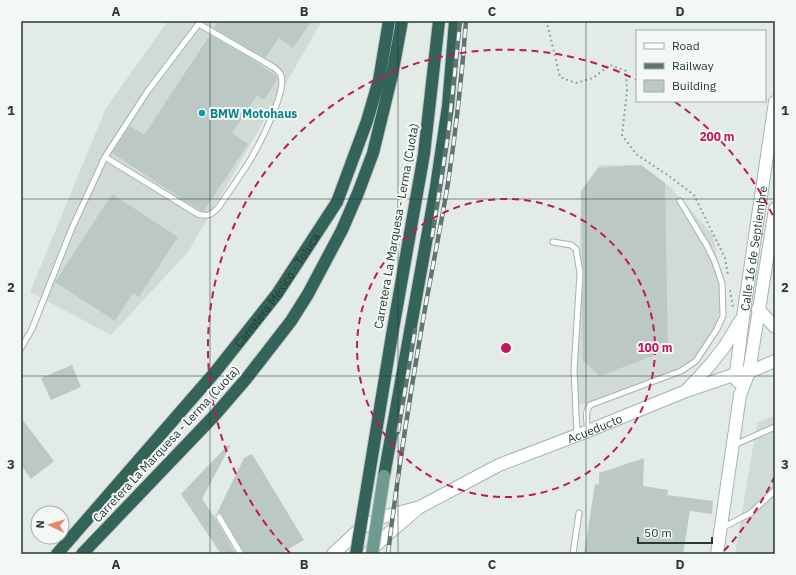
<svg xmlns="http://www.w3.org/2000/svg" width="796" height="575" font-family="'IBM Plex Sans',sans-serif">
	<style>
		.built { fill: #d1dbd6 }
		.building { fill: #bcc8c3 }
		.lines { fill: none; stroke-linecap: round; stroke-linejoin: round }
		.lane-casing { stroke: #a6b2ae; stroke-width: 7 }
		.secondary-casing { stroke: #a3b5af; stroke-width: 14 }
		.highway-casing { stroke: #c2c8c6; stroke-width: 14 }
		.path { stroke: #87aba0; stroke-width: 2; stroke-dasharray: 2 3; stroke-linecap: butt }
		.lane { stroke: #fff; stroke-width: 5 }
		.secondary { stroke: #fff; stroke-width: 12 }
		.highway { stroke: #346359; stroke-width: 12 }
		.rail-casing { stroke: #5f7570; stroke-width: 4.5 }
		.rail { stroke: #f3f8f5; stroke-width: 3; stroke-dasharray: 9; stroke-linecap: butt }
		.primary-bridge-casing { stroke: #c2c8c6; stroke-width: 14; stroke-linecap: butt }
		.highway-bridge-casing { stroke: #c2c8c6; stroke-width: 14; stroke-linecap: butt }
		.primary-bridge { stroke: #6d9b8f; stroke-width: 12 }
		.highway-bridge { stroke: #346359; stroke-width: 12 }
		.grid { fill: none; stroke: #253a34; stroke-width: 1; stroke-opacity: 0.55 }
		.ring { fill: none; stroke: #c2185b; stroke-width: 2; stroke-dasharray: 7 5 }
		.culture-dot { fill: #0f9aa8; stroke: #f3f8f5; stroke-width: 1.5 }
		.labels { text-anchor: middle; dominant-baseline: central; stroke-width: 4; stroke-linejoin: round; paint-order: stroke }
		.culture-label { font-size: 12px; font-weight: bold; fill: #0d838f; stroke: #f3f8f5; text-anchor: start }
		.street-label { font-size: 12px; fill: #253a34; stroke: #f3f8f5 }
		.centre { fill: #c2185b; stroke: #f3f8f5; stroke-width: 2 }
		.ring-label { font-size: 12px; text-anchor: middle; font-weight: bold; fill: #c2185b; stroke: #f3f8f5; stroke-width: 4; stroke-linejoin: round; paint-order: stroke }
		.neatline { fill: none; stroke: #253a34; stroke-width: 1.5 }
		.grid-label { font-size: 13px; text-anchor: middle; font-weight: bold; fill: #253a34 }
	</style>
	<rect width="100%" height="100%" fill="#e3ebe7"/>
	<!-- built -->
	<g class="built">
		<polygon points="168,21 322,21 188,252 111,335 30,292 106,108"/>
		<polygon points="600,165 641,165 670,187 713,235 722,285 717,329 692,364 624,392 576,406 581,191"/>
		<polygon points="775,415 775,554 735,554 757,423"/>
	</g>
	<!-- building -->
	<g class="building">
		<polygon points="218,21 312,21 293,48 279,38 265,58 214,28"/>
		<polygon points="210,35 261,65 260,65 277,76 277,80 264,100 257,95 232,133 248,144 204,211 200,210 185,201 112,153 130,126 144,135"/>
		<polygon points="641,165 665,183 668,350 600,376 583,361 582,303 584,273 582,259 581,191 598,168"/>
		<polygon points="112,194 178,237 139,297 133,293 115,321 55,282"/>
		<polygon points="72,365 81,387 51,400 41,378"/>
		<polygon points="21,418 54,461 31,479 21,465"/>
		<polygon points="228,445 230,446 202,499 215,518 236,554 221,554 181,494"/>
		<polygon points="252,454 304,540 280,554 245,554 222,515 221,513 217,513 244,458"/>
		<polygon points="644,458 643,486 668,490 667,495 713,501 712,514 690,511 683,554 584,554 595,484 599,485 599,473"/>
	</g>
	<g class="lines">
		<!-- lane casing -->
		<g class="lane-casing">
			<g id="lane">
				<polyline points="105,157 147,92 200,22"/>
				<polyline points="553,242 571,245 576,249 580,273 574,370 577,434"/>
				<path d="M 21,348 L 32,329 L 72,228 L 105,157 L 198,214 C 208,217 211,215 218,208 C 228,193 239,178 249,162 C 258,147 287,92 281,76 C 280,72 276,69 273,67 L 199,24"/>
				<path d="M 588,430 C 587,421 584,413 590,405 L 681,371 L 696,361 L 717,329 L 723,316 L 722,283 L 714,260 L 706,244 L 680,201"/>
				<polyline points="734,445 775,427"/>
				<polyline points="219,517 241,554"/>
				<polyline points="722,528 751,513 775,490"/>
				<polyline points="573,554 579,513"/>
			</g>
		</g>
		<!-- secondary casing -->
		<g class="secondary-casing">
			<g id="secondary">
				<polyline points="758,309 775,327"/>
				<path id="s1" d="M 737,381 L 736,374 L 743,317 L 775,102"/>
				<polyline points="687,390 710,365 725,346 740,321"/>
				<path d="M 369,553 C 383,536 401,524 417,509"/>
				<path id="s2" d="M 333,554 L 361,528 L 383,517 L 420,507 L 499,465 L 588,431 L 686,391 L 736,374 L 749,372 L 775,361"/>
				<polyline points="717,554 740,395 749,372 775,209"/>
			</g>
		</g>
		<!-- highway casing -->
		<g class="highway-casing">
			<g id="highway">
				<polyline points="384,476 436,187 448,106 455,21"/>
				<path id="s3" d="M 57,554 L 216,371 L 277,294 L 337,202 L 367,121 L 379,80 L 389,21"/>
				<polyline points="82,554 214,416 246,379 291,321 308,294 342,230 358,193 373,153 392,75 402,21"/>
			</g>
		</g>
		<!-- path -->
		<g class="path">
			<polyline points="545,21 547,23 560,77 576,83 593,78 610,65 626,71 627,91 622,135 636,154 669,176 694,195 725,258 728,275"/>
			<polyline points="730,290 733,307"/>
		</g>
		<!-- lane -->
		<use href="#lane" class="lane"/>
		<!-- secondary -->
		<use href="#secondary" class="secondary"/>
		<!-- highway -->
		<use href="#highway" class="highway"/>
		<!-- rail casing -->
		<g class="rail-casing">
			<g id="rail">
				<polyline points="432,237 448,135 460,21"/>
				<polyline points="398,432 415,330"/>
				<path d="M 388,554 C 397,478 409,402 422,326 C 430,279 440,231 448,183 C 456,130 462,75 466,21"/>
			</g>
		</g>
		<!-- rail -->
		<use href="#rail" class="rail"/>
		<!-- primary-bridge casing -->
		<g class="primary-bridge-casing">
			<polyline id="primary-bridge" points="372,554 384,476"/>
		</g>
		<!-- highway-bridge casing -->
		<g class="highway-bridge-casing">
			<polyline id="highway-bridge" points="356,554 392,335 424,154 439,21"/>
		</g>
		<!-- primary-bridge -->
		<use href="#primary-bridge" class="primary-bridge"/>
		<!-- highway-bridge -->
		<use href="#highway-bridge" class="highway-bridge"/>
	</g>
	<!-- grid -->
	<path class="grid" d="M 210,21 L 210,554M 398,21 L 398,554M 586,21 L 586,554M 21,199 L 775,199M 21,376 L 775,376"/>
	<!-- distance rings -->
	<g class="ring">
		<circle cx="506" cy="348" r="149"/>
		<path d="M775 476A298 298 0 0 1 722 553M290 553A298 298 0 0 1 637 80M675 102A298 298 0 0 1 775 220"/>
	</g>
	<!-- markers -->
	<circle class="culture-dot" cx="202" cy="113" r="4"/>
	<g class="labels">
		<!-- culture labels -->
		<g class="culture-label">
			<text x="210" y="113">BMW Motohaus</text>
		</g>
		<!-- street labels -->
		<g class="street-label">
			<text transform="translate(396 226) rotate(-80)">Carretera La Marquesa - Lerma (Cuota)</text>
			<text stroke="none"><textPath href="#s1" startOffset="134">Calle 16 de Septiembre</textPath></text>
			<text stroke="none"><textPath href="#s3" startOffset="344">Carretera México - Toluca</textPath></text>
			<text stroke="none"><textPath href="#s2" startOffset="293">Acueducto</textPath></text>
			<text transform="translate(166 444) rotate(-47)">Carretera La Marquesa - Lerma (Cuota)</text>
		</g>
	</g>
	<circle cx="506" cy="348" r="6" class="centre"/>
	<g class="ring-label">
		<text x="717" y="141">200 m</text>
		<text x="655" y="352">100 m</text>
	</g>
	<!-- border -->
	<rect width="796" height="575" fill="none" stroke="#f3f8f5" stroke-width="44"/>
	<!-- legend -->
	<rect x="636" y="30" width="130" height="72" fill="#f3f8f5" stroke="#a1aca8"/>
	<rect x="644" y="43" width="20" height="6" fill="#ffffff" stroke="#a1aca8"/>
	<text x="672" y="50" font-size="12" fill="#253a34">Road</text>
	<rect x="644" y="63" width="20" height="6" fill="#5f7570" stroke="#a1aca8"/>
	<text x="672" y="70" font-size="12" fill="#253a34">Railway</text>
	<rect x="644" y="80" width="20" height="12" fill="#bcc8c3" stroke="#a1aca8"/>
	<text x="672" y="90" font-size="12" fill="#253a34">Building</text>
	<!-- north arrow -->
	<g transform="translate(50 525) rotate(274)"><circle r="19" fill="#f3f8f5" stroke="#a1aca8"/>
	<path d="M0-3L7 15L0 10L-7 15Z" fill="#e1896b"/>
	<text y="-6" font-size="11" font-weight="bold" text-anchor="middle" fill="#253a34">N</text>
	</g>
	<!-- scale -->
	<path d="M638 537v6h74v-6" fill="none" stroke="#253a34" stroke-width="2"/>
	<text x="644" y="537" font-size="12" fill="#253a34" stroke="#f3f8f5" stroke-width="3" paint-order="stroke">50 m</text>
	<rect x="22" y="22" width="752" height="531" class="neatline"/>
	<g class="grid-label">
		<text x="116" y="16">A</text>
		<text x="304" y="16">B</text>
		<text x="492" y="16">C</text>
		<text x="680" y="16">D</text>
		<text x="11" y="115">1</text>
		<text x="785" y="115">1</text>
		<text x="11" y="292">2</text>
		<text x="785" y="292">2</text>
		<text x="11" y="469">3</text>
		<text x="785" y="469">3</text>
		<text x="116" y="569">A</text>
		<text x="304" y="569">B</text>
		<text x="492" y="569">C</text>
		<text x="680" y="569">D</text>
	</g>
</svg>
